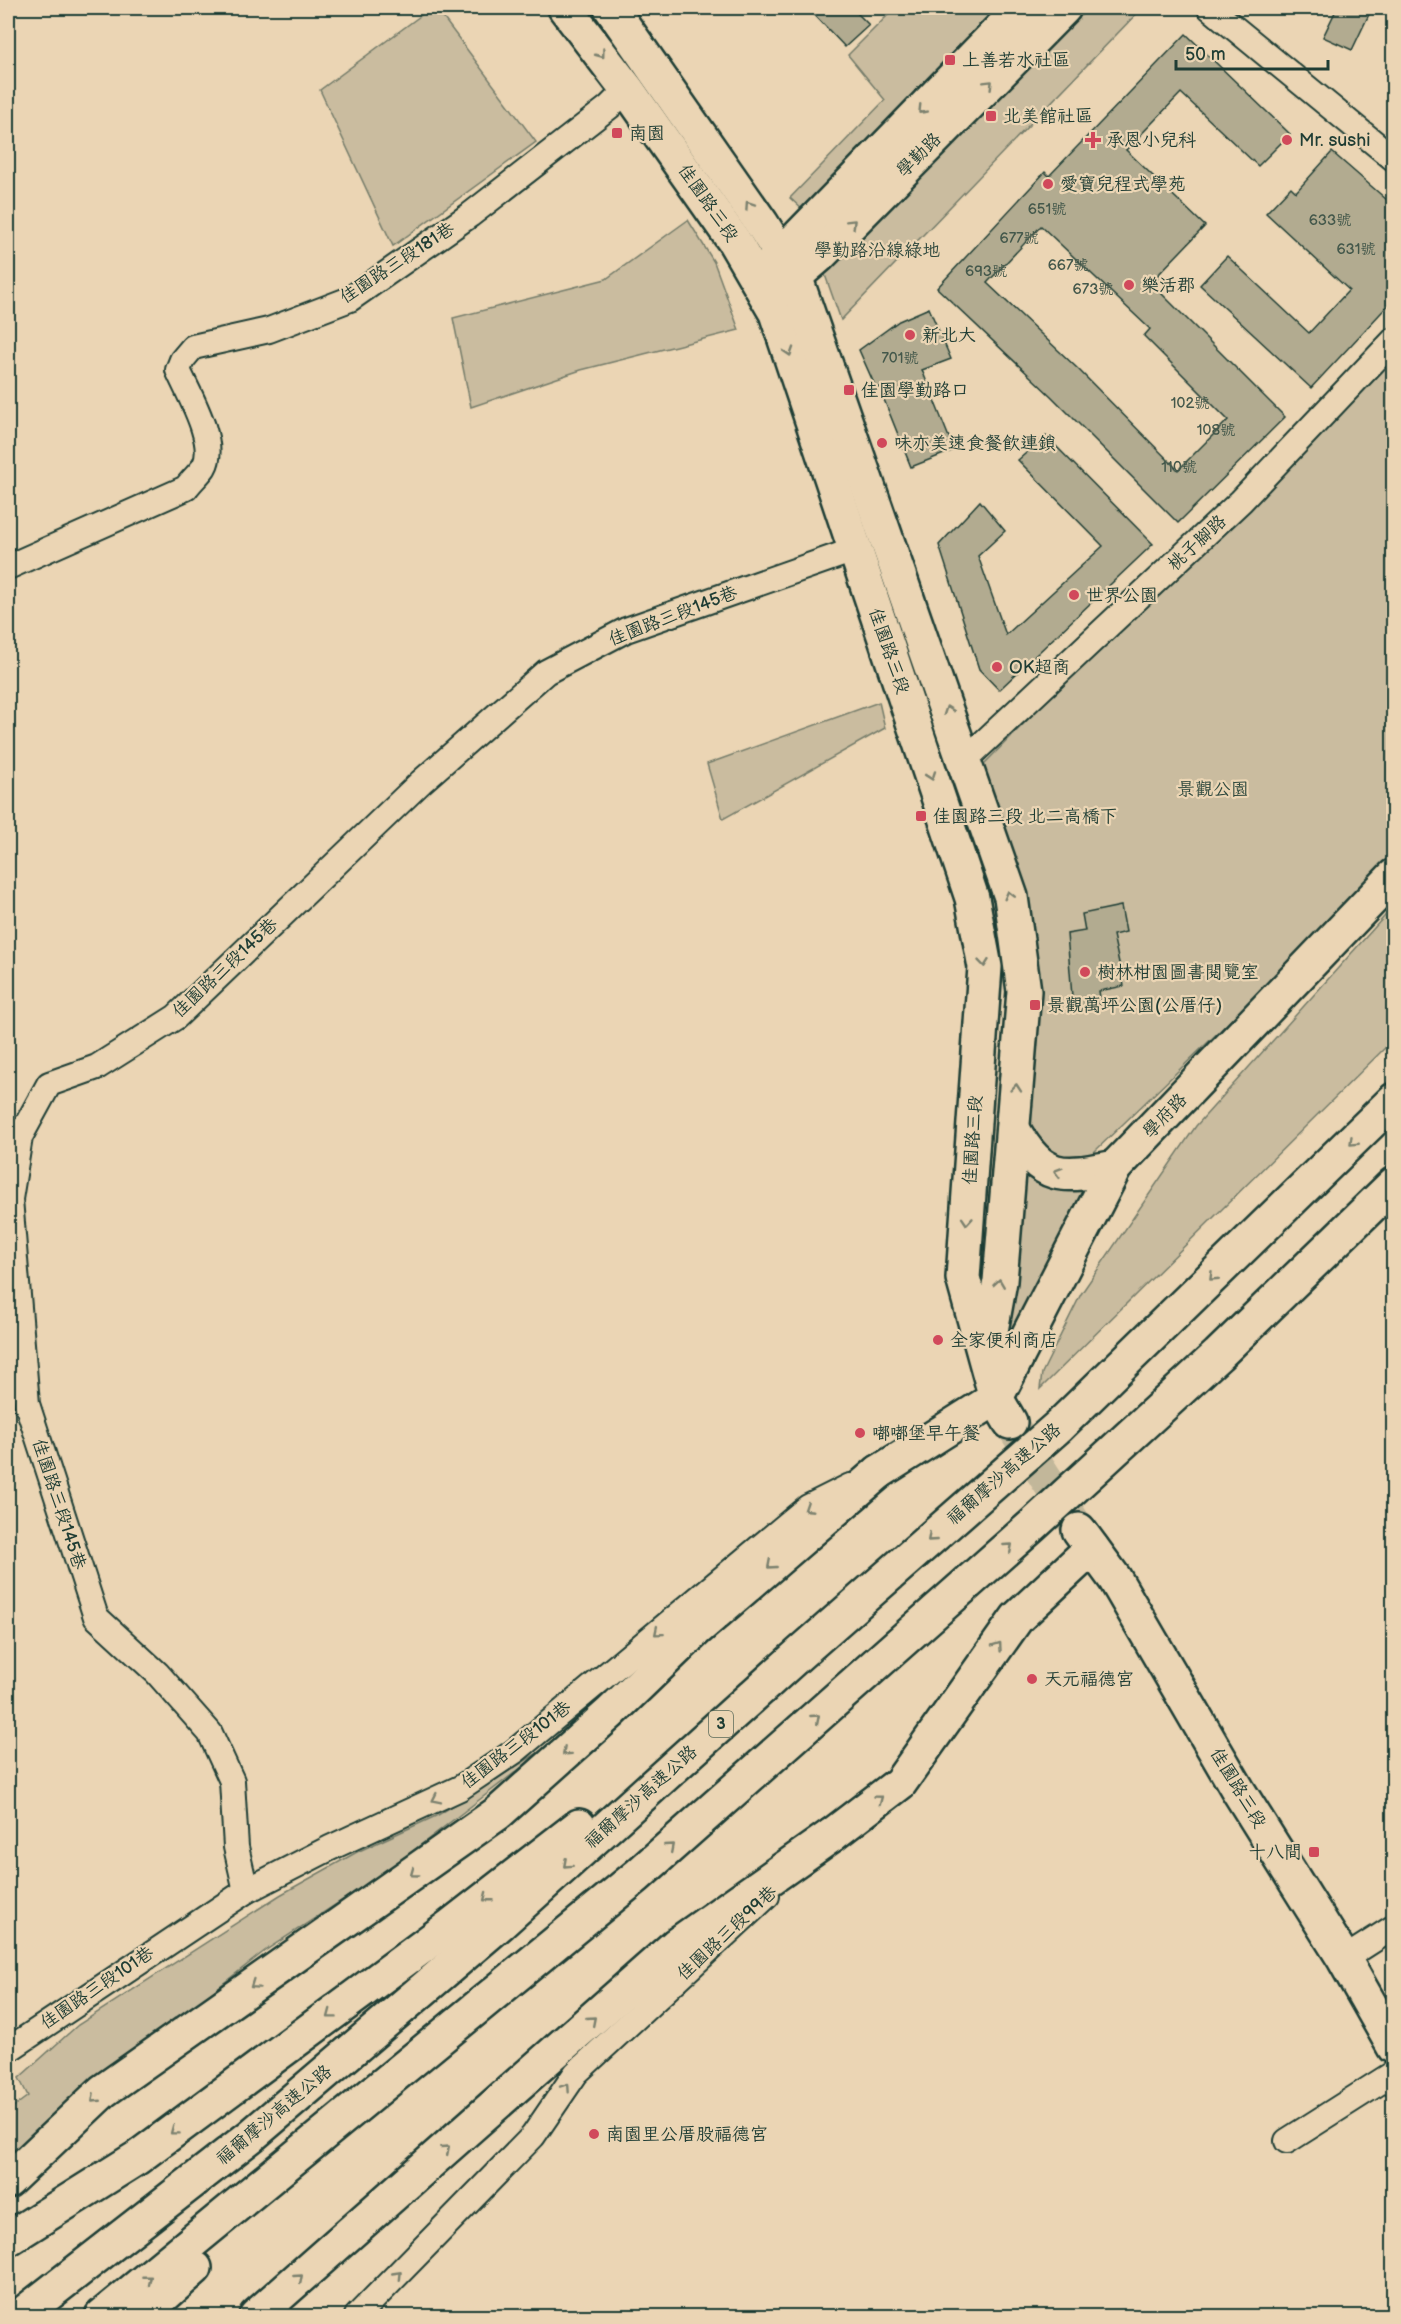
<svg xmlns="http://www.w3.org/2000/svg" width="1401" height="2324" font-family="'Balsamiq Sans','LXGW WenKai TC',sans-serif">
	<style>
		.green { fill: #cabc9f; stroke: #747c6a; stroke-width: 1.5 }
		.building { fill: #b2ab90; stroke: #1f3d34; stroke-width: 1.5; fill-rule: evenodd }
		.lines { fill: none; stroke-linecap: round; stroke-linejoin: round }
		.secondary-tunnel { stroke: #c2b79a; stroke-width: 33; stroke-dasharray: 33 16; stroke-linecap: butt }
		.street-casing { stroke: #1f3d34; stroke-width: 28 }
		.secondary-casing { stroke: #1f3d34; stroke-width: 38 }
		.highway-casing { stroke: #1f3d34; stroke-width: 38 }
		.street { stroke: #ebd5b4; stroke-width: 24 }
		.secondary { stroke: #ebd5b4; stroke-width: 33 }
		.highway { stroke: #ebd5b4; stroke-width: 33 }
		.oneway { stroke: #7b816e }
		.poi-dot { fill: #d1495b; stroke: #ebd5b4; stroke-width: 2 }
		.labels { text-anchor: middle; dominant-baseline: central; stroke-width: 4.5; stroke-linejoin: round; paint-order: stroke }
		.number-label { font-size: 15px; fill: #44584b }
		.shield { fill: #ebd5b4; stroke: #5c6b5a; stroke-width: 1.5 }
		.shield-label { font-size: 16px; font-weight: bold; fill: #1f3d34 }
		.poi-label { font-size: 18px; fill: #1f3d34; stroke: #ebd5b4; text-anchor: start }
		.street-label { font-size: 18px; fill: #1f3d34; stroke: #ebd5b4 }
		.park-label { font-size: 18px; fill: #304a3f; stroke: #ebd5b4 }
	</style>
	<rect width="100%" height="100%" fill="#ebd5b4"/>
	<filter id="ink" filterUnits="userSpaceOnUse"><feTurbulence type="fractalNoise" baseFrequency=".0167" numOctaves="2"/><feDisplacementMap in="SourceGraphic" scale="12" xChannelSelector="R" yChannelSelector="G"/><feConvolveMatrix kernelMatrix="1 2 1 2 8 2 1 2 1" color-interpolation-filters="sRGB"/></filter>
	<g filter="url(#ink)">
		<!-- green -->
		<g class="green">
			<polygon points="431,8 436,8 536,142 393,246 320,90"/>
			<polygon points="895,8 1002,8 805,212 790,198 885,100 848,55"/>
			<polygon points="1082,8 1142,8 841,320 824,272"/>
			<polygon points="688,220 714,262 739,330 581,370 471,407 453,318 606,279"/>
			<polygon points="1393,350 1393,864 1094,1152 1074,1163 1055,1160 1031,1131 1035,941 983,765"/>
			<polygon points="879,702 885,728 723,819 707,764"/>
			<polygon points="1393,907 1393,1040 1040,1389 1042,1373 1081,1294 1196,1126"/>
			<polygon points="1025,1171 1087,1187 1006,1340 996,1277"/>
			<polygon points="552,1744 384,1873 266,1950 130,2056 8,2159 8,2111 28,2096 19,2078 78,2025 280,1895 357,1852 438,1815"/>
		</g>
		<!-- building -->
		<g class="building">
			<polygon points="808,8 852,8 869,25 845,47"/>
			<polygon points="1337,8 1372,8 1352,50 1323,37"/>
			<path d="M 1186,34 L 1290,134 L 1258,166 L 1181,93 L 1126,150 L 1205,226 L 1156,277 L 1159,280 L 1154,286 L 1285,417 L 1178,523 L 1051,396 L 937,288 L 1045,172 L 1049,176 ZM 1041,226 L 1150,329 L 1144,336 L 1228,420 L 1178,470 L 1077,368 L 987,283 Z"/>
			<polygon points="1332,152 1394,206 1393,300 1311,388 1200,285 1227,256 1309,333 1349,290 1266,213 1291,187 1296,192"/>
			<polygon points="929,308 951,359 922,370 954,450 911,467 879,387 876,388 859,350 899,321"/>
			<polygon points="1046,436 1153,544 999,690 979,669 939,545 980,501 1005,531 978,556 1006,635 1103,546 1018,460"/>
			<polygon points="1121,906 1126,932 1113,935 1124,986 1099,991 1101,1004 1073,1009 1067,934 1085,931 1082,914"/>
		</g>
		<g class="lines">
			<!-- secondary-tunnel -->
			<polyline class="secondary-tunnel" points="1010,1422 1079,1530"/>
			<!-- street casing -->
			<g class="street-casing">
				<g id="street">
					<polyline points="1210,8 1394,159"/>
					<path d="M 8,567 L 186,488 C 191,481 199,474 204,467 C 218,443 188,393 178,370 L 182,360 L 193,347 L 269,330 L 350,299 L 470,215 L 609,107 L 627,89"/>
					<polyline points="965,760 1241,501 1394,340"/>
					<polyline points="246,1891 236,1847 232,1781 210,1733 157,1673 96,1617 27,1404 10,1199 20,1137 49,1084 97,1067 176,1017 421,782 546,672 626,630 854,550"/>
					<polyline points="1344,1959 1394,1927"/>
					<polyline points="8,2050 246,1891 330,1848 460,1788 515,1751 808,1507 850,1486"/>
					<polyline points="1287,2141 1394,2073"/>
					<polyline points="357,2316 533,2136 576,2073 767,1896"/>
				</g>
			</g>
			<!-- secondary casing -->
			<g class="secondary-casing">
				<g id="secondary">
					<polyline points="565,8 627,89 734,241 776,313 972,898 985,967 963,1278 996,1398 1010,1422"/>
					<polyline points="611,8 762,224 796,279 1011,897 1024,991 1000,1281 987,1353"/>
					<polyline points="768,268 1021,8"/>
					<polyline points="778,291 820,255 1064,8"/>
					<path d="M 1013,1129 C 1043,1181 1061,1178 1115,1167"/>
					<polyline points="996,1398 1115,1167 1394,876"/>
					<polyline points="879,1472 996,1398"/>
					<polyline points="1079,1530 1115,1579 1238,1790 1344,1959 1394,2047"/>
					<polyline points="832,1835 900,1783 1017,1618 1092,1548"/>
				</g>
			</g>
			<!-- highway casing -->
			<g class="highway-casing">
				<g id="highway">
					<polyline points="8,2181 103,2091 498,1813 610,1713 697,1629 879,1472"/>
					<polyline points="8,2239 137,2158 449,1927 579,1826"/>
					<polyline points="20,2316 251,2136 501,1923 798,1655 1059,1426 1394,1100"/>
					<polyline points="102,2316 637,1876 1033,1525 1218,1355 1394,1184"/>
					<polyline points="141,2316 195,2268"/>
					<polyline points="256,2316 676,1945 832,1835"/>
				</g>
			</g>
			<!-- street -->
			<use href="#street" class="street"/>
			<!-- secondary -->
			<use href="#secondary" class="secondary"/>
			<!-- highway -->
			<use href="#highway" class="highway"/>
		</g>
		<!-- one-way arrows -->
		<defs><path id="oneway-chevron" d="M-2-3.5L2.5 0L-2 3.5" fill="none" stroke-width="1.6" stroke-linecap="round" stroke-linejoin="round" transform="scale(1.5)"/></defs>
		<g class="oneway">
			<use href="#oneway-chevron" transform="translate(601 54) rotate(53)"/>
			<use href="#oneway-chevron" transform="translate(989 84) rotate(-45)"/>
			<use href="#oneway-chevron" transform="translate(922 110) rotate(134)"/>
			<use href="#oneway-chevron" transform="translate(749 205) rotate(-124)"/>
			<use href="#oneway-chevron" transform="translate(852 223) rotate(-45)"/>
			<use href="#oneway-chevron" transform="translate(789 352) rotate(72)"/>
			<use href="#oneway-chevron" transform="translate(948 710) rotate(-109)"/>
			<use href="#oneway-chevron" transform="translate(931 776) rotate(71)"/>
			<use href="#oneway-chevron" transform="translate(1009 895) rotate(-104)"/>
			<use href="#oneway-chevron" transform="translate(984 963) rotate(84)"/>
			<use href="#oneway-chevron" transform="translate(1016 1088) rotate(-85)"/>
			<use href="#oneway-chevron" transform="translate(1353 1142) rotate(136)"/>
			<use href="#oneway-chevron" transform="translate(1058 1172) rotate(-164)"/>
			<use href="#oneway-chevron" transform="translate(967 1221) rotate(94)"/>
			<use href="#oneway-chevron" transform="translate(1213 1277) rotate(136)"/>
			<use href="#oneway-chevron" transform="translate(999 1283) rotate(-82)"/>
			<use href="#oneway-chevron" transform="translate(808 1508) rotate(147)"/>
			<use href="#oneway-chevron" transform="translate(931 1538) rotate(139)"/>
			<use href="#oneway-chevron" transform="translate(1009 1547) rotate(-41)"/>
			<use href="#oneway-chevron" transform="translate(771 1565) rotate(139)"/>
			<use href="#oneway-chevron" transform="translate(658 1632) rotate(140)"/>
			<use href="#oneway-chevron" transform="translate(998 1646) rotate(-55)"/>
			<use href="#oneway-chevron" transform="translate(816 1718) rotate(-41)"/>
			<use href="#oneway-chevron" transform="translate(566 1752) rotate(138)"/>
			<use href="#oneway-chevron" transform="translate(436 1799) rotate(154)"/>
			<use href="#oneway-chevron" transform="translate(879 1799) rotate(-37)"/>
			<use href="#oneway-chevron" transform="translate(670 1847) rotate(-41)"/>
			<use href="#oneway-chevron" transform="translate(567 1864) rotate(138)"/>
			<use href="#oneway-chevron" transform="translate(414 1873) rotate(144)"/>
			<use href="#oneway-chevron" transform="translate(487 1898) rotate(142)"/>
			<use href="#oneway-chevron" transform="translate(254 1985) rotate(145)"/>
			<use href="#oneway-chevron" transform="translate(331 2015) rotate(143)"/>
			<use href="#oneway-chevron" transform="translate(592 2020) rotate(-41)"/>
			<use href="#oneway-chevron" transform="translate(566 2087) rotate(-56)"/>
			<use href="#oneway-chevron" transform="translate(95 2099) rotate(137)"/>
			<use href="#oneway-chevron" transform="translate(174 2131) rotate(143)"/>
			<use href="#oneway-chevron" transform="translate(446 2149) rotate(-41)"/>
			<use href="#oneway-chevron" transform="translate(398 2275) rotate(-46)"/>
			<use href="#oneway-chevron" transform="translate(299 2278) rotate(-41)"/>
			<use href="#oneway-chevron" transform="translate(148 2279) rotate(-39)"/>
		</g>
	</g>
	<!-- markers -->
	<g class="poi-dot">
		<rect x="944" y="54" width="12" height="12" rx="3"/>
		<rect x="985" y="110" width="12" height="12" rx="3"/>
		<rect x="611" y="127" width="12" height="12" rx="3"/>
		<path d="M1090 131h6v6h6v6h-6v6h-6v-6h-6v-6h6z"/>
		<circle cx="1287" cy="140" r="6"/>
		<circle cx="1048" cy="184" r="6"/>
		<circle cx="1129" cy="285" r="6"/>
		<circle cx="910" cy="335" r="6"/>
		<rect x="843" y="384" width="12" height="12" rx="3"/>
		<circle cx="882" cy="443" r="6"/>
		<circle cx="1074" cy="595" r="6"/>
		<circle cx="997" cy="667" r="6"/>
		<rect x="915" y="810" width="12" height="12" rx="3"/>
		<circle cx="1085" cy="972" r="6"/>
		<rect x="1029" y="999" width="12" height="12" rx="3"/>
		<circle cx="938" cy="1340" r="6"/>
		<circle cx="860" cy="1433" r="6"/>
		<circle cx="1032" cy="1679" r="6"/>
		<rect x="1308" y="1846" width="12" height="12" rx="3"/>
		<circle cx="594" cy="2134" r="6"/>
	</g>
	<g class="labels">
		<!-- number labels -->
		<g class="number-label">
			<text x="1047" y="209">651號</text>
			<text x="1330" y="220">633號</text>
			<text x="1019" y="238">677號</text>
			<text x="1356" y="249">631號</text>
			<text x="1068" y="265">667號</text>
			<text x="986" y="271">693號</text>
			<text x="1093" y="289">673號</text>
			<text x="900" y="358">701號</text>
			<text x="1190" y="403">102號</text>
			<text x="1216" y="430">108號</text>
			<text x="1179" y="467">110號</text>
		</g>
		<!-- shield labels -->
		<rect class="shield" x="709" y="1711" width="24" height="26" rx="4.5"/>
		<g class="shield-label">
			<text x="721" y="1724">3</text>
		</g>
		<!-- poi labels -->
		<g class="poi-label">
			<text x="962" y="60">上善若水社區</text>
			<text x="1003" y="116">北美館社區</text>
			<text x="629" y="133">南園</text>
			<text x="1106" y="140">承恩小兒科</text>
			<text x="1299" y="140">Mr. sushi</text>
			<text x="1060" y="184">愛寶兒程式學苑</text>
			<text x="1141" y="285">樂活郡</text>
			<text x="922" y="335">新北大</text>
			<text x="861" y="390">佳園學勤路口</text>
			<text x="894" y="443">味亦美速食餐飲連鎖</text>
			<text x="1086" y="595">世界公園</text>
			<text x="1009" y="667">OK超商</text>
			<text x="933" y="816">佳園路三段 北二高橋下</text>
			<text x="1097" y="972">樹林柑園圖書閱覽室</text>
			<text x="1047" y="1005">景觀萬坪公園(公厝仔)</text>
			<text x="950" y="1340">全家便利商店</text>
			<text x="872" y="1433">嘟嘟堡早午餐</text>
			<text x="1044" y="1679">天元福德宮</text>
			<text x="1302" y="1852" text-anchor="end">十八間</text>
			<text x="606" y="2134">南園里公厝股福德宮</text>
		</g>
		<!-- street labels -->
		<g class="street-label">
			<text transform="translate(919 155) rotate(-45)">學勤路</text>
			<text transform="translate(708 203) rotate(55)">佳園路三段</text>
			<text transform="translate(397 263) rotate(-33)">佳園路三段181巷</text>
			<text transform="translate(1197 543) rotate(-43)">桃子腳路</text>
			<text transform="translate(673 616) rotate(-21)">佳園路三段145巷</text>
			<text transform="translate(889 651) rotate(71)">佳園路三段</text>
			<text transform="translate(225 968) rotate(-43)">佳園路三段145巷</text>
			<text transform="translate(1165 1116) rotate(-46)">學府路</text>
			<text transform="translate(973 1140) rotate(-86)">佳園路三段</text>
			<text transform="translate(1004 1474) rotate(-41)">福爾摩沙高速公路</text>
			<text transform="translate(59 1504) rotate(72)">佳園路三段145巷</text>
			<text transform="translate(516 1745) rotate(-37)">佳園路三段101巷</text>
			<text transform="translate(1238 1788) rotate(59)">佳園路三段</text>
			<text transform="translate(641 1797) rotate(-42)">福爾摩沙高速公路</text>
			<text transform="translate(727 1933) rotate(-43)">佳園路三段99巷</text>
			<text transform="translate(97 1988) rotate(-34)">佳園路三段101巷</text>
			<text transform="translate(274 2115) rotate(-40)">福爾摩沙高速公路</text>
		</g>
		<!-- park labels -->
		<g class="park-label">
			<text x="877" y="250">學勤路沿線綠地</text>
			<text x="1213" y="789">景觀公園</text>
		</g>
	</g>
	<!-- margin -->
	<rect width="1401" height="2324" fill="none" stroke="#ebd5b4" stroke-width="30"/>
	<rect x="15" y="15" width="1371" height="2294" fill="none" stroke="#1f3d34" stroke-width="2" filter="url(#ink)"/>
	<!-- scale -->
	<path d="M1176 60v9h152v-9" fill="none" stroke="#1f3d34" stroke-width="3"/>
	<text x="1185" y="60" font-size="18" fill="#1f3d34" stroke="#ebd5b4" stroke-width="4.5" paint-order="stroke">50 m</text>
</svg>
